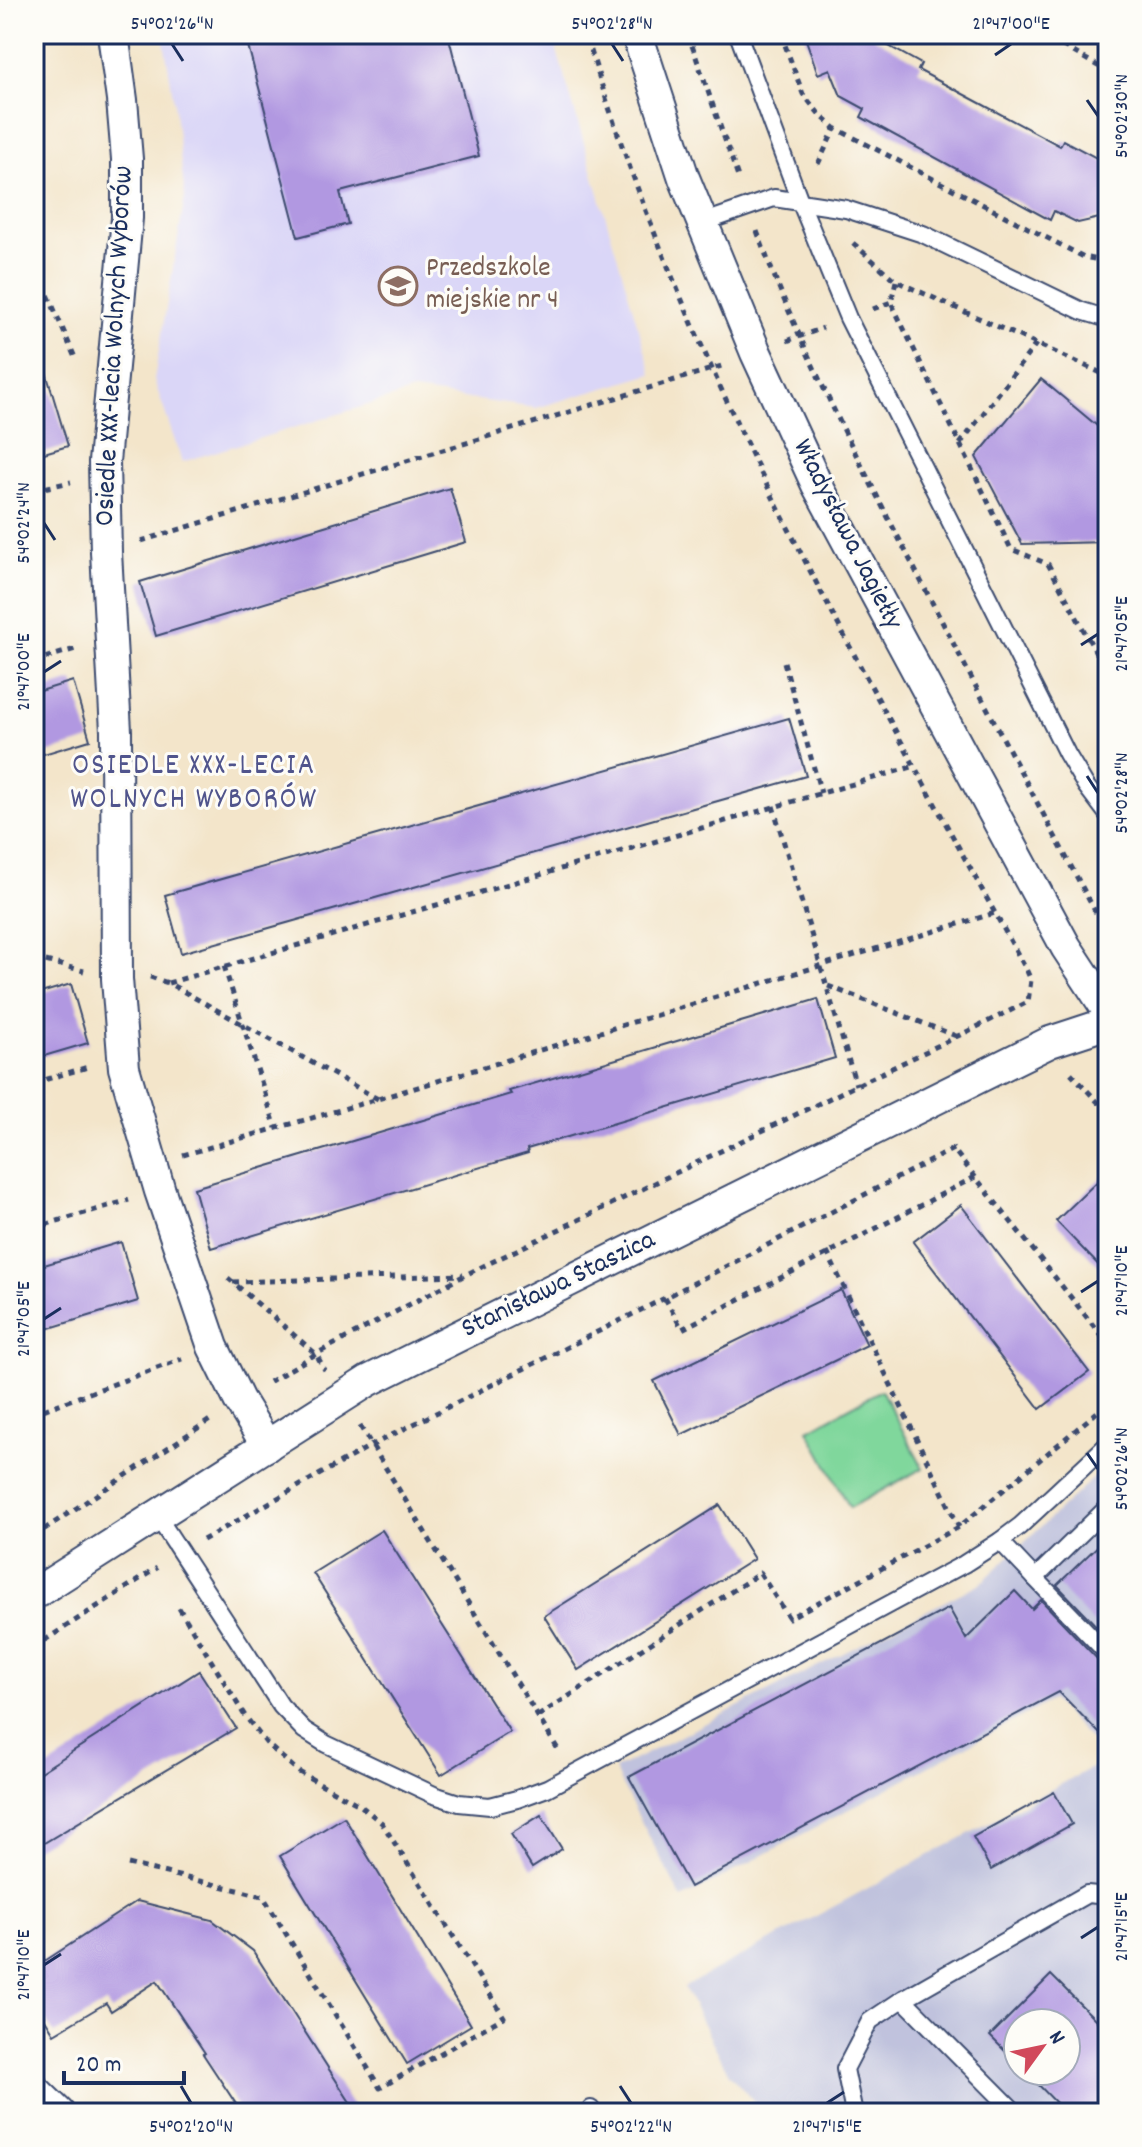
<svg xmlns="http://www.w3.org/2000/svg" width="1142" height="2147" font-family="Dekko,sans-serif">
	<style>
		.built { fill: #dad6f7 }
		.industrial { fill: #c0c2dd; fill-rule: evenodd }
		.green { fill: #80d79c; stroke: #4e837d; stroke-width: 2 }
		.building { fill: #b198e1 }
		.lines { fill: none; stroke-linecap: round; stroke-linejoin: round }
		.lane-casing { stroke: #3b4a6e; stroke-width: 20 }
		.street-casing { stroke: #3b4a6e; stroke-width: 34 }
		.path { stroke: #3b4a6e; stroke-width: 5; stroke-dasharray: 6 6; stroke-linecap: butt }
		.lane { stroke: #fff; stroke-width: 16 }
		.street { stroke: #fff; stroke-width: 30 }
		.ticks { fill: none; stroke: #1b2f5e; stroke-width: 3 }
		.labels { text-anchor: middle; dominant-baseline: central; stroke-width: 6; stroke-linejoin: round; paint-order: stroke }
		.education-label { font-size: 28px; fill: #785e54; stroke: #fdfcf7; text-anchor: start }
		.street-label { font-size: 28px; fill: #1b2f5e; stroke: #fdfcf7 }
		.neighbourhood-label { font-size: 30px; letter-spacing: 2px; fill: #50548c; stroke: #fdfcf7 }
		.neatline { fill: none; stroke: #1b2f5e; stroke-width: 3 }
		.ticks-label { font-size: 20px; text-anchor: middle; fill: #1b2f5e }
	</style>
	<rect width="100%" height="100%" fill="#fdfcf7"/>
	<filter id="ink" filterUnits="userSpaceOnUse"><feTurbulence type="fractalNoise" baseFrequency=".0125" numOctaves="2"/><feDisplacementMap in="SourceGraphic" scale="16" xChannelSelector="R" yChannelSelector="G"/><feConvolveMatrix kernelMatrix="1 2 1 2 8 2 1 2 1" color-interpolation-filters="sRGB"/></filter>
	<filter id="wash" filterUnits="userSpaceOnUse"><feTurbulence type="fractalNoise" baseFrequency=".006" numOctaves="4" result="noise"/><feDisplacementMap in="SourceGraphic" scale="32" xChannelSelector="R" yChannelSelector="G"/><feGaussianBlur stdDeviation="1.8" result="paint"/><feColorMatrix in="noise" values="0 0 0 0 0 0 0 0 0 0 0 0 0 0 0 0 0 1.4 0 .05"/><feComposite in="paint" operator="in"/></filter>
	<g filter="url(#wash)">
		<rect width="100%" height="100%" fill="#f3e5ca"/>
		<!-- built -->
		<polygon class="built" points="163,34 552,34 652,374 536,408 413,391 182,462 154,380 185,197 174,103"/>
		<!-- industrial -->
		<g class="industrial">
			<polygon points="1108,1464 1108,1758 1052,1700 682,1899 614,1770 981,1583"/>
			<path d="M 1108,1759 L 1108,2113 L 765,2113 L 729,2074 L 684,1987 ZM 1018,2023 L 1066,2023 L 1066,2071 L 1018,2071 Z"/>
		</g>
		<!-- green -->
		<polygon class="green" points="881,1390 923,1468 850,1508 808,1430"/>
		<g id="blocks">
			<!-- building -->
			<g class="building">
				<polygon points="245,34 448,34 479,156 340,192 348,224 298,237"/>
				<polygon points="804,34 867,34 921,64 918,70 980,103 1060,146 1063,140 1108,164 1108,216 1078,223 1054,211 1050,220 861,117 865,109 841,96 830,69 818,74"/>
				<polygon points="42,359 68,446 34,456 34,360"/>
				<polygon points="1041,379 1108,435 1108,542 1022,544 976,457"/>
				<polygon points="450,488 466,542 156,636 140,582"/>
				<polygon points="73,681 90,740 34,757 34,693"/>
				<polygon points="789,718 806,776 181,953 165,895"/>
				<polygon points="71,984 88,1043 34,1059 34,995"/>
				<polygon points="818,999 835,1058 527,1149 528,1153 211,1248 194,1188 511,1094 509,1091"/>
				<polygon points="1108,1171 1108,1275 1056,1221"/>
				<polygon points="961,1205 1089,1372 1040,1409 913,1242"/>
				<polygon points="121,1242 138,1301 34,1333 34,1268"/>
				<polygon points="841,1290 867,1345 681,1435 654,1381"/>
				<polygon points="720,1505 754,1559 578,1670 544,1616"/>
				<polygon points="382,1530 510,1732 441,1775 313,1573"/>
				<polygon points="1108,1536 1108,1638 1057,1585"/>
				<polygon points="1015,1591 1032,1609 1041,1600 1100,1662 1108,1665 1108,1742 1059,1692 690,1887 629,1777 949,1608 966,1639"/>
				<polygon points="199,1671 236,1728 34,1849 34,1776"/>
				<polygon points="1054,1792 1072,1824 991,1870 973,1837"/>
				<polygon points="541,1815 562,1849 532,1868 511,1834"/>
				<polygon points="344,1817 471,2025 407,2064 280,1856"/>
				<polygon points="137,1901 212,1920 253,1951 357,2113 242,2113 203,2054 205,2053 157,1981 111,2011 106,2003 54,2034 34,2001 34,1968"/>
				<polygon points="1051,1975 1108,2032 1108,2113 1066,2113 1025,2071 1066,2071 1066,2023 1018,2023 1018,2064 990,2036"/>
			</g>
		</g>
	</g>
	<g filter="url(#ink)">
		<use href="#blocks" fill-opacity="0" stroke="#3b4a6e" stroke-width="2"/>
		<g class="lines">
			<!-- lane casing -->
			<g class="lane-casing">
				<g id="lane">
					<polyline points="738,34 800,201 848,318 1067,754 1086,786 1108,815"/>
					<polyline points="702,223 774,198 846,209 923,234 1082,311 1108,319"/>
					<polyline points="1108,1507 1035,1578 1108,1654"/>
					<polyline points="157,1516 281,1706 304,1730 326,1744 434,1795 459,1803 490,1806 517,1799 547,1788 964,1564 1000,1541 1020,1526 1108,1444"/>
					<polyline points="1000,1541 1035,1578"/>
					<polyline points="903,1999 1016,2113"/>
					<polyline points="591,2109 593,2113"/>
					<polyline points="854,2113 845,2069 870,2021 903,1999 1087,1894 1108,1896"/>
				</g>
			</g>
			<!-- street casing -->
			<g class="street-casing">
				<g id="street">
					<polyline points="113,34 122,100 127,159 127,218 104,462 106,552 116,731 117,979 124,1068 160,1191 213,1347 239,1400 267,1446"/>
					<polyline points="637,34 684,178 756,353 817,485 1066,947 1108,1011"/>
					<polyline points="34,1594 368,1381 1050,1042 1108,1023"/>
					<polyline points="34,2089 59,2113"/>
				</g>
			</g>
			<!-- path -->
			<g class="path">
				<polyline points="688,34 739,180"/>
				<polyline points="781,34 803,94 820,115 835,128 1084,257 1099,260 1108,258"/>
				<polyline points="1042,34 1098,66 1108,63"/>
				<polyline points="818,164 835,128"/>
				<path d="M 757,231 C 798,343 853,450 908,556 C 972,680 1037,803 1103,926 L 1108,931"/>
				<polyline points="853,243 896,281 1108,376"/>
				<polyline points="1099,260 1103,288"/>
				<polyline points="34,262 76,360"/>
				<polyline points="896,281 891,302 1011,549 1048,564 1108,675"/>
				<polyline points="873,309 891,302"/>
				<polyline points="787,341 823,328"/>
				<polyline points="960,444 1036,344"/>
				<polyline points="34,490 71,482"/>
				<polyline points="141,541 725,365"/>
				<polyline points="34,661 79,648"/>
				<polyline points="784,662 821,793"/>
				<polyline points="773,806 856,1085"/>
				<polyline points="1100,927 1108,918"/>
				<polyline points="34,958 84,971"/>
				<polyline points="224,966 276,1128"/>
				<polyline points="150,977 168,983"/>
				<polyline points="828,986 956,1036"/>
				<polyline points="1071,1073 1108,1113"/>
				<polyline points="34,1083 91,1066"/>
				<polyline points="378,1099 168,983 915,766"/>
				<polyline points="183,1155 378,1099 995,913"/>
				<polyline points="34,1228 129,1200"/>
				<polyline points="827,1252 959,1527"/>
				<polyline points="228,1278 316,1354 325,1370"/>
				<polyline points="233,1282 463,1275"/>
				<polyline points="665,1298 682,1329 975,1177"/>
				<path d="M 269,1382 L 316,1354 L 465,1275 L 1028,1002 L 1031,980 L 1026,969 C 982,890 938,810 895,730 C 773,507 658,279 586,34"/>
				<polyline points="34,1417 43,1410 182,1359"/>
				<polyline points="360,1426 559,1751"/>
				<polyline points="34,1536 210,1420"/>
				<polyline points="203,1540 372,1445 665,1298 953,1149 1108,1344"/>
				<polyline points="34,1647 157,1568"/>
				<polyline points="538,1716 760,1573 789,1618 959,1527 1108,1403"/>
				<polyline points="128,1864 263,1896 380,2088 504,2017 382,1823 361,1806 299,1772 267,1744 245,1716 179,1608"/>
			</g>
			<!-- lane -->
			<use href="#lane" class="lane"/>
			<!-- street -->
			<use href="#street" class="street"/>
		</g>
	</g>
	<!-- ticks -->
	<path class="ticks" d="M 172,44 L 183,61M 612,44 L 623,61M 995,55 L 1011,44M 1087,100 L 1098,116M 44,523 L 55,540M 1081,645 L 1098,634M 44,672 L 61,661M 1087,776 L 1098,793M 1081,1292 L 1098,1281M 44,1319 L 61,1308M 1087,1453 L 1098,1469M 1081,1938 L 1098,1927M 44,1965 L 61,1954M 181,2086 L 191,2103M 620,2086 L 631,2103M 827,2103 L 844,2092"/>
	<!-- icons -->
	<defs>
		<g id="school-ring" transform="scale(2)"><circle r="9.5" fill="#fdfcf7" stroke="#8d6e63" stroke-width="1.5"/><path d="M0-5L7-2L0 1L-7-2ZM-4 1L0 2.5L4 1V4Q0 6-4 4Z" fill="#8d6e63"/></g>
	</defs>
	<g fill-rule="evenodd">
		<use href="#school-ring" x="398" y="286"/>
	</g>
	<g class="labels">
		<!-- education labels -->
		<g class="education-label">
			<text x="426" y="270">Przedszkole<tspan x="426" dy="32">miejskie nr 4</tspan></text>
		</g>
		<!-- street labels -->
		<g class="street-label">
			<text transform="translate(116 346) rotate(-87)">Osiedle XXX-lecia Wolnych Wyborów</text>
			<text transform="translate(846 535) rotate(63)">Władysława Jagiełły</text>
			<text transform="translate(559 1286) rotate(-26)">Stanisława Staszica</text>
		</g>
		<!-- neighbourhood labels -->
		<g class="neighbourhood-label">
			<text x="194" y="767">OSIEDLE XXX-LECIA<tspan x="194" dy="34">WOLNYCH WYBORÓW</tspan></text>
		</g>
	</g>
	<!-- margin -->
	<rect width="1142" height="2147" fill="none" stroke="#fdfcf7" stroke-width="88"/>
	<!-- north arrow -->
	<g transform="translate(1042 2047) rotate(57)"><circle r="38" fill="#fdfcf7" stroke="#a3aaba" stroke-width="2"/>
	<path d="M0-6L14 30L0 20L-14 30Z" fill="#d1495b"/>
	<text y="-12" font-size="22" font-weight="bold" text-anchor="middle" fill="#1b2f5e">N</text>
	</g>
	<!-- scale -->
	<path d="M64 2071v12h120v-12" fill="none" stroke="#1b2f5e" stroke-width="4"/>
	<text x="76" y="2071" font-size="24" fill="#1b2f5e" stroke="#fdfcf7" stroke-width="6" paint-order="stroke">20 m</text>
	<rect x="44" y="44" width="1054" height="2059" class="neatline"/>
	<g class="ticks-label">
		<text x="172" y="29">54°02'26"N</text>
		<text x="612" y="29">54°02'28"N</text>
		<text x="1011" y="29">21°47'00"E</text>
		<text transform="translate(1120 116) rotate(-90)" y="7">54°02'30"N</text>
		<text transform="translate(22 523) rotate(-90)" y="7">54°02'24"N</text>
		<text transform="translate(1120 634) rotate(-90)" y="7">21°47'05"E</text>
		<text transform="translate(22 672) rotate(-90)" y="7">21°47'00"E</text>
		<text transform="translate(1120 793) rotate(-90)" y="7">54°02'28"N</text>
		<text transform="translate(1120 1281) rotate(-90)" y="7">21°47'10"E</text>
		<text transform="translate(22 1319) rotate(-90)" y="7">21°47'05"E</text>
		<text transform="translate(1120 1469) rotate(-90)" y="7">54°02'26"N</text>
		<text transform="translate(1120 1927) rotate(-90)" y="7">21°47'15"E</text>
		<text transform="translate(22 1965) rotate(-90)" y="7">21°47'10"E</text>
		<text x="191" y="2132">54°02'20"N</text>
		<text x="631" y="2132">54°02'22"N</text>
		<text x="827" y="2132">21°47'15"E</text>
	</g>
</svg>
